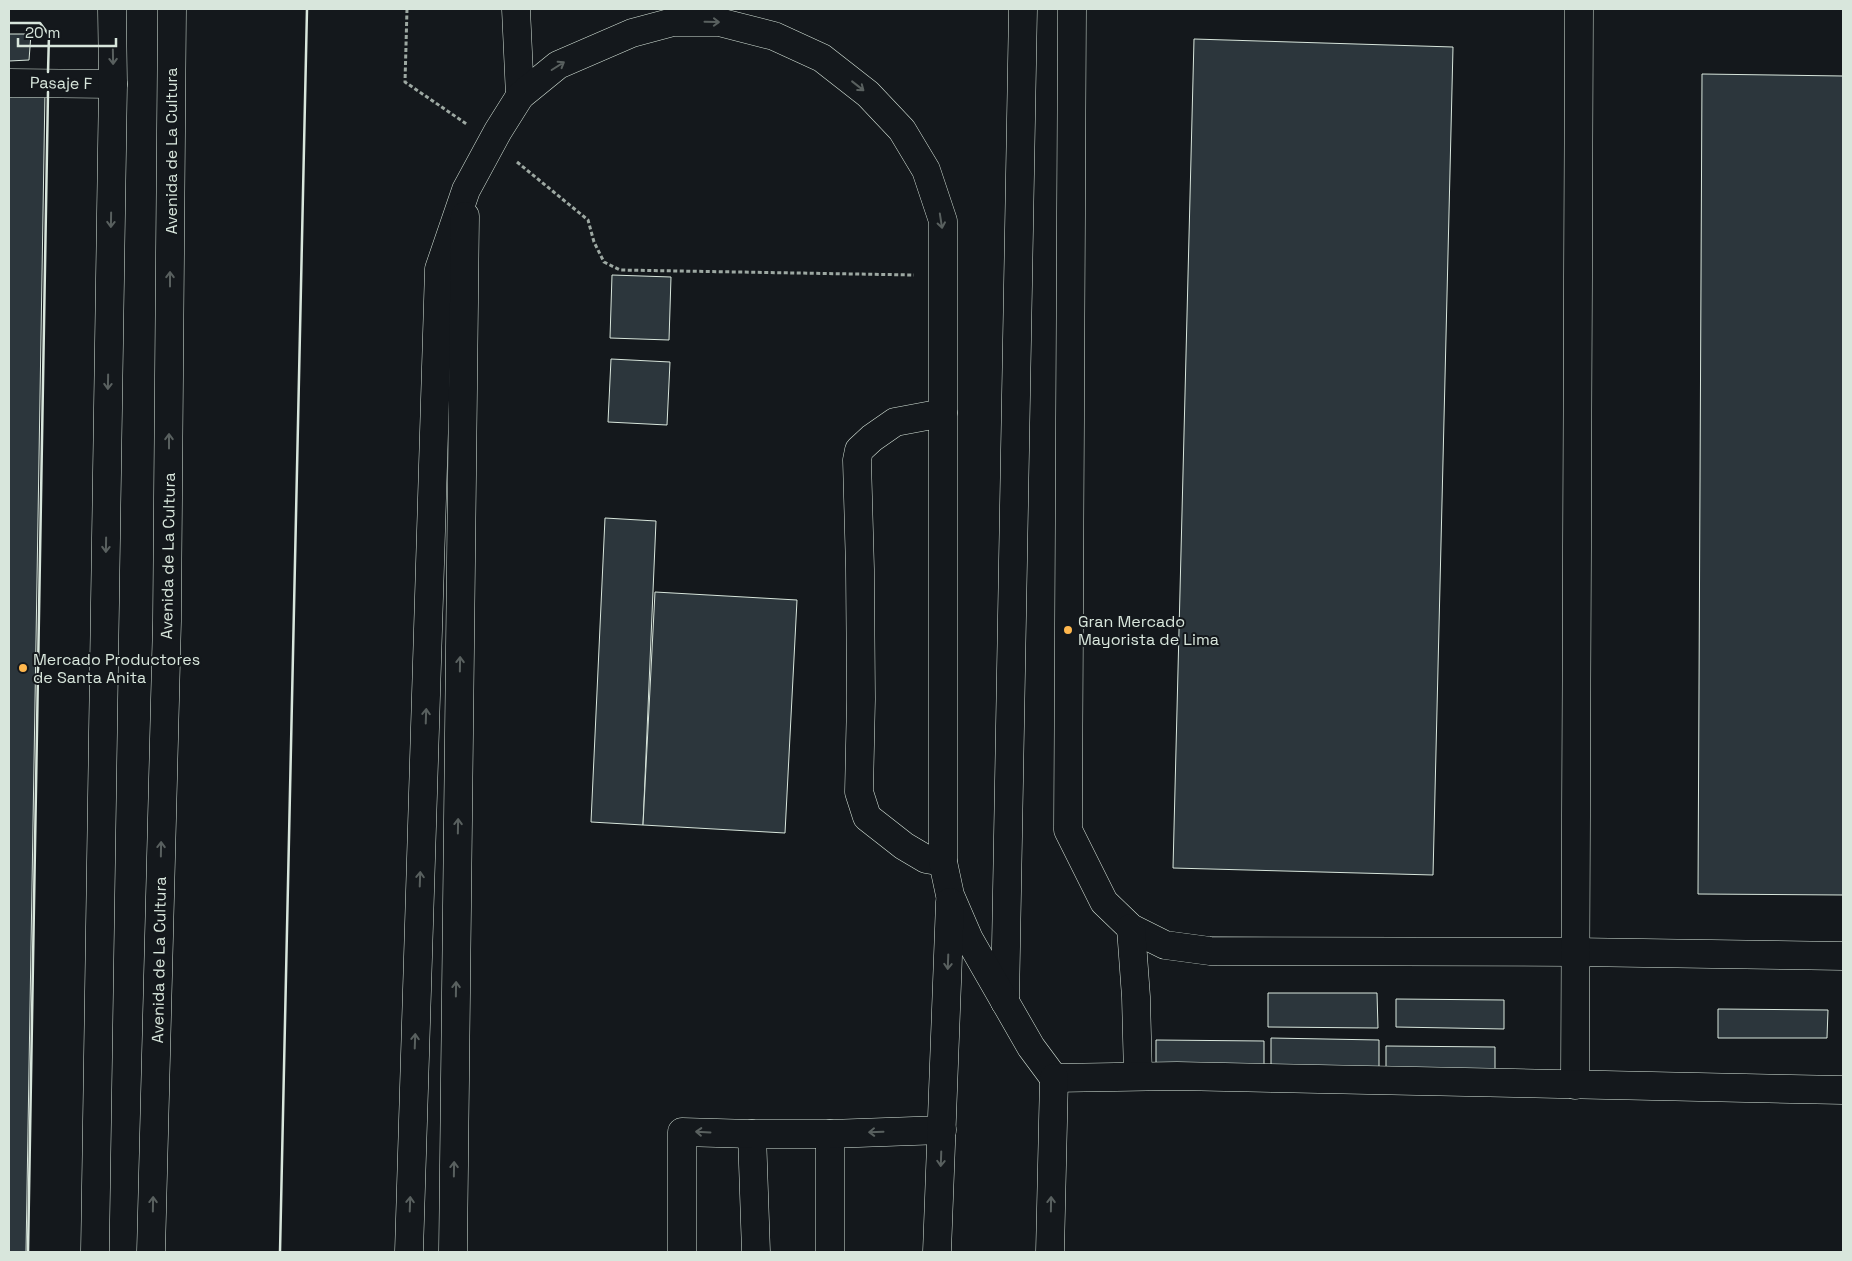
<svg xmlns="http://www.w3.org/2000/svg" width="1852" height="1261" font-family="'Space Grotesk',sans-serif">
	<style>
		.building { fill: #2c363c; stroke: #d8e6dc }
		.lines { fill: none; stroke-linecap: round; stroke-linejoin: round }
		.minor-casing { stroke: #d8e6dc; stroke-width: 29 }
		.major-casing { stroke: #d8e6dc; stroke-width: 29 }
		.path { stroke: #9da8a2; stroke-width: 3; stroke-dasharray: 4 2.5; stroke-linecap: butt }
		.minor { stroke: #14181c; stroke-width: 28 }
		.major { stroke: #14181c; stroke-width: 28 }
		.wall { stroke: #d8e6dc; stroke-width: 2.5 }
		.oneway { stroke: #59605f }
		.poi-dot { fill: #ffb74d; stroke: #14181c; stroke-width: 2 }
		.labels { text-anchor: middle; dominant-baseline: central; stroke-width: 4; stroke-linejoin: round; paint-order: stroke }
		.street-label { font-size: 16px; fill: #d8e6dc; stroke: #14181c }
		.poi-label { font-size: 16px; fill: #d8e6dc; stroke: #14181c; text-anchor: start }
	</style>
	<rect width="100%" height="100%" fill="#14181c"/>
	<!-- building -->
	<g class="building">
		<polygon points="9,34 31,34 29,60 9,61"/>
		<polygon points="1194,39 1453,47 1433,875 1173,868"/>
		<polygon points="1702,74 1843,76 1843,895 1698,894"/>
		<polygon points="45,91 26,1252 9,1252 9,92"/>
		<polygon points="612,275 671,277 669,340 610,338"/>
		<polygon points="611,359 670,362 667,425 608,422"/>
		<polygon points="605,518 656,521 643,825 591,822"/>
		<polygon points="655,592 797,600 785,833 643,825"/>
		<polygon points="1268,993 1377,993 1378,1028 1268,1027"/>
		<polygon points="1396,999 1504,1000 1504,1029 1396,1027"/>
		<polygon points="1718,1009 1828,1010 1827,1038 1718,1038"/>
		<polygon points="1271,1038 1379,1040 1379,1068 1271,1067"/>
		<polygon points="1156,1040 1264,1041 1264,1070 1156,1068"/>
		<polygon points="1386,1046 1495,1047 1495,1076 1386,1075"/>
	</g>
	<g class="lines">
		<!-- minor casing -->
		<g class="minor-casing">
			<g id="minor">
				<polyline points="516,9 520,96"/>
				<polyline points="1072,9 1068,830 1104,902 1131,928 1165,945 1210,951 1575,952 1843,956"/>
				<polyline points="9,83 113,84"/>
				<polyline points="943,862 926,859 904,846 867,817 859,792 861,699 860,569 857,460 859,450 872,438 895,422 943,413"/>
				<polyline points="1131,928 1136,997 1138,1076"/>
				<polyline points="1005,1002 1023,9"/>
				<polyline points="1575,1085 1579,9"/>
				<polyline points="752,1134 756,1252"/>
				<polyline points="830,1134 830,1252"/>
				<polyline points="409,1252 439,269 466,190 498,131 520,96 558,65 632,33 673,22 719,22 774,36 822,58 868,94 902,130 926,170 943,221 943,862 950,895 969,939 1031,1047 1054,1078 1177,1076 1843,1090"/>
				<polyline points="453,1252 465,216"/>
				<polyline points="682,1252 682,1132 752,1134 830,1134 942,1130"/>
				<polyline points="937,1252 950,902"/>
				<polyline points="1050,1252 1054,1078"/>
			</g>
		</g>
		<!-- major casing -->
		<g class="major-casing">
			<g id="major">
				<polyline points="95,1252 113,84 112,9"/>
				<polyline points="151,1252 167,621 172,9"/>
			</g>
		</g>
		<!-- path -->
		<g class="path">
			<polyline points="407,9 405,82 468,125"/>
			<polyline points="517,162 588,220 594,242 604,262 620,270 914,275"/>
		</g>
		<!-- minor -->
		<use href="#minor" class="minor"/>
		<!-- major -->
		<use href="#major" class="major"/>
		<!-- wall -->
		<g class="wall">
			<polyline points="9,23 40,23 49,35 48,72"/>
			<polyline points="28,1252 48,92"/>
			<polyline points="280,1252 307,9"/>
		</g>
	</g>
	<!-- one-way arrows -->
	<defs><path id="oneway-shaft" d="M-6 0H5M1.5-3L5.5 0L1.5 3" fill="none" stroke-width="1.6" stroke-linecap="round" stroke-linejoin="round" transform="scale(1.25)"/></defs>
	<g class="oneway">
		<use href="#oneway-shaft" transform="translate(712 22) rotate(1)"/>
		<use href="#oneway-shaft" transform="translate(113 57) rotate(89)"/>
		<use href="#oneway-shaft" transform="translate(558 66) rotate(-32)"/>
		<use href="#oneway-shaft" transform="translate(858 86) rotate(38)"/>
		<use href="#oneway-shaft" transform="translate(111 220) rotate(91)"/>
		<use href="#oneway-shaft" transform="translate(941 221) rotate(81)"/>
		<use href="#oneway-shaft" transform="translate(170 279) rotate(-90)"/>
		<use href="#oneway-shaft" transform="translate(108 382) rotate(91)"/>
		<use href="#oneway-shaft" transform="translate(169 441) rotate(-90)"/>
		<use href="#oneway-shaft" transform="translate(106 545) rotate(91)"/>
		<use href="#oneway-shaft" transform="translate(460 664) rotate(-89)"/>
		<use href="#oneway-shaft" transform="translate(426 716) rotate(-88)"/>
		<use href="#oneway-shaft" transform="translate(458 826) rotate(-89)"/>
		<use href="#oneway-shaft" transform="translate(161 849) rotate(-89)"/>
		<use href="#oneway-shaft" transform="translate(420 879) rotate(-88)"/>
		<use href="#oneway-shaft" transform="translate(948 962) rotate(92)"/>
		<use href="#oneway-shaft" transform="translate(456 989) rotate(-89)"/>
		<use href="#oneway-shaft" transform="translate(415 1041) rotate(-88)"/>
		<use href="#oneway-shaft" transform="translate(703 1132) rotate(-177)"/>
		<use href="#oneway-shaft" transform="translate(876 1132) rotate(178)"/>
		<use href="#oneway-shaft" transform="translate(941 1159) rotate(92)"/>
		<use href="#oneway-shaft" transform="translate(454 1169) rotate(-89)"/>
		<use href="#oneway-shaft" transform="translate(153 1204) rotate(-89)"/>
		<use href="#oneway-shaft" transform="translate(410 1204) rotate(-88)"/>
		<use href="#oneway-shaft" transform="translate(1051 1204) rotate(-89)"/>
	</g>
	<!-- markers -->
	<g class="poi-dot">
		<circle cx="1068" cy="630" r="5"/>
		<circle cx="23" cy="668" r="5"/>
	</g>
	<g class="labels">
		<!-- street labels -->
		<g class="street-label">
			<text transform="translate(61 83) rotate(1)">Pasaje F</text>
			<text transform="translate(171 151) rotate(-90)">Avenida de La Cultura</text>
			<text transform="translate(168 556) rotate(-89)">Avenida de La Cultura</text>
			<text transform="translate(159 960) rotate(-89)">Avenida de La Cultura</text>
		</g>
		<!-- poi labels -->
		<g class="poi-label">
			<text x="1078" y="621">Gran Mercado<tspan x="1078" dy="18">Mayorista de Lima</tspan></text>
			<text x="33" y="659">Mercado Productores<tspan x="33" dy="18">de Santa Anita</tspan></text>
		</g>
	</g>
	<!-- border -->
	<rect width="1852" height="1261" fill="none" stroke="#d8e6dc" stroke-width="20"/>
	<!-- scale -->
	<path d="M18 38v8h98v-8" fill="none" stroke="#d8e6dc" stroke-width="2.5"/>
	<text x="25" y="38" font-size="15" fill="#d8e6dc" stroke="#14181c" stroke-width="4" paint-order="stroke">20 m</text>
</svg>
